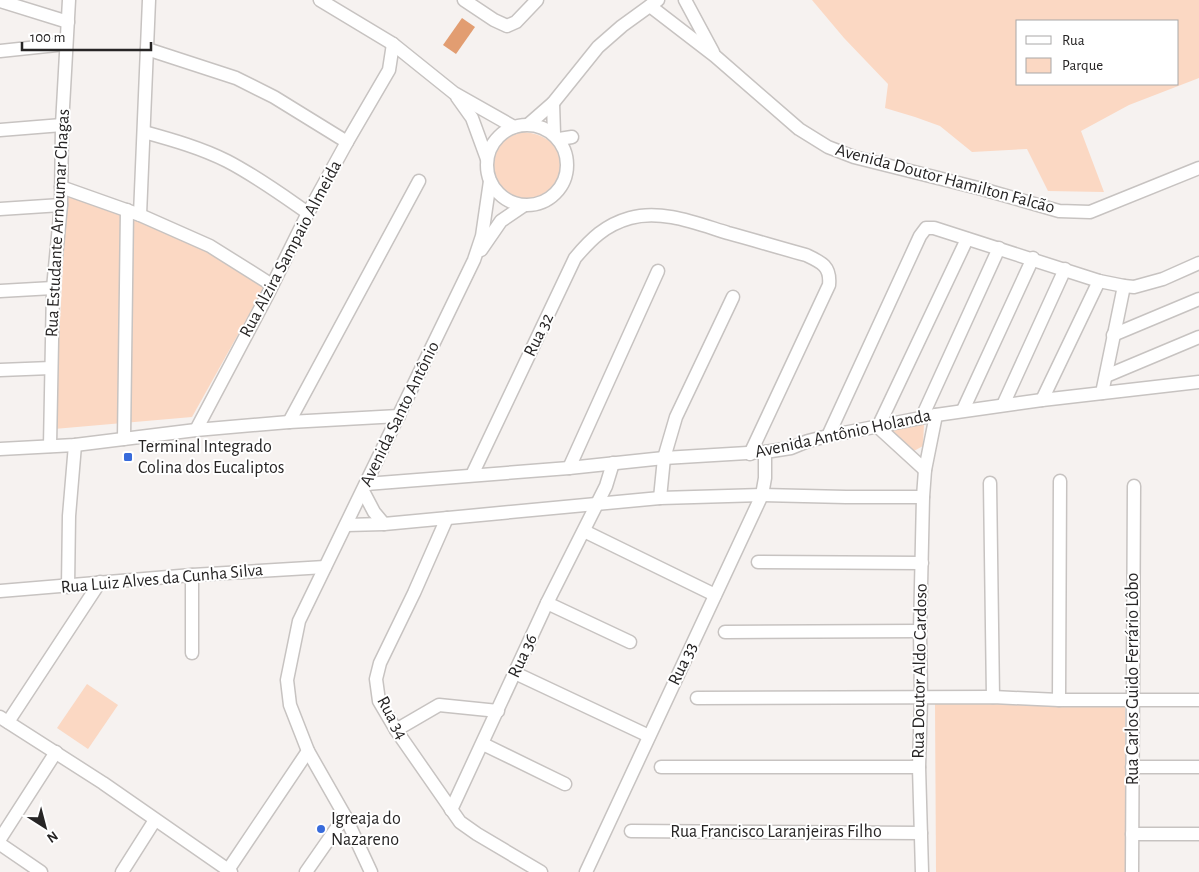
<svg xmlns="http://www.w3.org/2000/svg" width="1199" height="872" font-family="'Alegreya Sans',sans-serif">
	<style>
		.green { fill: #fbd8c3; fill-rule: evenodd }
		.water { fill: #e29d71 }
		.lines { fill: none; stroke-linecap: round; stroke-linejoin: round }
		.minor-casing { stroke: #c7c3c1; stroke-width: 15 }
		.minor { stroke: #fff; stroke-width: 12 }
		.poi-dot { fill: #386bdb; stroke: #fff; stroke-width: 2 }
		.labels { text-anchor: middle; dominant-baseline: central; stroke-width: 4; stroke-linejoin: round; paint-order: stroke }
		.street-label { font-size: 18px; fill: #272525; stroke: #fff }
		.poi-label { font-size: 18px; fill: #272525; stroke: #fff; text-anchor: start }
	</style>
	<rect width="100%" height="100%" fill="#f6f2f0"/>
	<!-- green -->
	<g class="green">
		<path d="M 812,0 L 1199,0 L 1199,78 L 1129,105 L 1081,131 L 1104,192 L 1048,191 L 1027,149 L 972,152 L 940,126 L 915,117 L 885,108 L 888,84 L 844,38 ZM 1018,21 L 1178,21 L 1178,84 L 1018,84 Z"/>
		<path d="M 522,132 C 545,133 568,148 560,174 C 558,185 548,191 541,199 C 534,199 525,201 518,199 C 496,193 486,164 500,146 C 505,138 514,135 522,132 Z"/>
		<polygon points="67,195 105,204 211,251 264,288 192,417 54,429"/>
		<polygon points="924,424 923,446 912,452 888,429"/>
		<polygon points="87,684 118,705 88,749 57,728"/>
		<polygon points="1125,703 1125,872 936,872 935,704"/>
	</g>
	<!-- water -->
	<polygon class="water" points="462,18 475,27 456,54 443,45"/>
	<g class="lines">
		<!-- minor casing -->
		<g class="minor-casing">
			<g id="minor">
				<polyline points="320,0 393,44 454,93 514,127"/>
				<polyline points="464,0 494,20 507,26 516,22 537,0"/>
				<polyline points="685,0 713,52"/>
				<polyline points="0,1 68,22"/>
				<polyline points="650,6 715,56 799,129 828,147 854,157 982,189 1059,211 1090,212 1199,168"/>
				<polyline points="147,49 236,78 274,97 347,142"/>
				<polyline points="0,51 66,44"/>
				<polyline points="457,97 472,118 487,159"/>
				<polyline points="553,103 554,134"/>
				<polyline points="529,124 553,103 598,47 622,26 658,0"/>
				<circle cx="527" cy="165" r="40"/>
				<polyline points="0,130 62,125"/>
				<path d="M 144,132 C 173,140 201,148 227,161 C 256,176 282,195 308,213"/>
				<polyline points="559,139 572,137"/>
				<polyline points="61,187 140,215 210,246 272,285"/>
				<polyline points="0,209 61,205"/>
				<polyline points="140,215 149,0"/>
				<polyline points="481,250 501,221 523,206"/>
				<polyline points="0,291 53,288"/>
				<polyline points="1113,335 1199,299"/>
				<polyline points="0,370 51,368"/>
				<polyline points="1106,376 1199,337"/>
				<polyline points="1102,393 1124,286"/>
				<polyline points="1042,400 1099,281"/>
				<polyline points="1003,405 1065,269"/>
				<polyline points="963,410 1033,258"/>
				<polyline points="922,417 999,248"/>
				<polyline points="289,422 419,181"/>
				<polyline points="196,430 268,294 308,213 347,142 389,70 393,44"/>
				<polyline points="828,436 920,236 926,228 934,228 1099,281 1124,286 1134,287 1163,279 1199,263"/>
				<polyline points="124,439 127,210"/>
				<polyline points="50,446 53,288 61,205 62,125 69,0"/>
				<polyline points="0,449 75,445 196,430 289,422 399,416"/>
				<polyline points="569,468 658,271"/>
				<polyline points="925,470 878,427 967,239"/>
				<path d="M 472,475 L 575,258 C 591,239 605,225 630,218 C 662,209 698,224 728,233 C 754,240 780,248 806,255 C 821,262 831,266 829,285 L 750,454"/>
				<polyline points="990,483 993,697"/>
				<polyline points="366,484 569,468 664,458 765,452 791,448 808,441 828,436 936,415 1042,400 1199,382"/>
				<polyline points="363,491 374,512 384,524"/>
				<polyline points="660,498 664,458 676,417 733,297"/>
				<polyline points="447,518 414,593 380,663 376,679 379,701 396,730 460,822 477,834 541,872"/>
				<polyline points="346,525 384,524 660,498 762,495 846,497 923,497"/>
				<polyline points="584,531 715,595"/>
				<polyline points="758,562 922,563"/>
				<polyline points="68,587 69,516 75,445"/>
				<polyline points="0,591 192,575 325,567"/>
				<polyline points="547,603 630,642"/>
				<polyline points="725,632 920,631"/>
				<polyline points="192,653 192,575"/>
				<polyline points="515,673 649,736"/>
				<polyline points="697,698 993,697 1059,700 1199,700"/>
				<polyline points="1059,700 1060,481"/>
				<polyline points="0,717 103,783 231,872"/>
				<polyline points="8,722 100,582"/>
				<polyline points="396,730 439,705 498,711"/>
				<polyline points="483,744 565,784"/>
				<polyline points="661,767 919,767"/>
				<polyline points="1132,767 1199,767"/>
				<polyline points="451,810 547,603 606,486 613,463"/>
				<polyline points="631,831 921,833"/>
				<polyline points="1132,834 1199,834"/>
				<polyline points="0,839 56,752"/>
				<polyline points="0,844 41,872"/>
				<polyline points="228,870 308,751"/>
				<polyline points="122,872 155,820"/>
				<polyline points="306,872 345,816"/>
				<polyline points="371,872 345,816 308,751 290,705 287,680 299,621 474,260 482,236 490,181"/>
				<polyline points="586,872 762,495 765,478 765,452"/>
				<polyline points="922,872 919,767 921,698 920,631 923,497 925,470 936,415"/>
				<polyline points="1132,872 1134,486"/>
			</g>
		</g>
		<!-- minor -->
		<use href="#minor" class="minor"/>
	</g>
	<!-- markers -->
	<g class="poi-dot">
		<rect x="123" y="452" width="10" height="10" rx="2.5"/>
		<circle cx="321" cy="829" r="5"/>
	</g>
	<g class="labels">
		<!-- street labels -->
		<g class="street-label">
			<text transform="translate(945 179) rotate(15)">Avenida Doutor Hamilton Falcão</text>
			<text transform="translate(58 223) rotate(-87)">Rua Estudante Arnoumar Chagas</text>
			<text transform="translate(291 249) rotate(-62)">Rua Alzira Sampaio Almeida</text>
			<text transform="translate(539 335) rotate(-64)">Rua 32</text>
			<text transform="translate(400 414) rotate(-64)">Avenida Santo Antônio</text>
			<text transform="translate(843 434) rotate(-12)">Avenida Antônio Holanda</text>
			<text transform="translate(162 579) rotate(-5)">Rua Luiz Alves da Cunha Silva</text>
			<text transform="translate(523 656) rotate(-65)">Rua 36</text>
			<text transform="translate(683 664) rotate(-65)">Rua 33</text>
			<text transform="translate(920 671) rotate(-89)">Rua Doutor Aldo Cardoso</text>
			<text transform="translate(1133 679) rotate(-90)">Rua Carlos Guido Ferrário Lôbo</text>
			<text transform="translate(392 718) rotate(62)">Rua 34</text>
			<text x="776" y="832">Rua Francisco Laranjeiras Filho</text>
		</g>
		<!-- poi labels -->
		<g class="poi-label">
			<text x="138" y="447">Terminal Integrado<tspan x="138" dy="21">Colina dos Eucaliptos</tspan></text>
			<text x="331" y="819">Igreaja do<tspan x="331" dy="21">Nazareno</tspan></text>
		</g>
	</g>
	<!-- legend -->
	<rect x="1016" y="20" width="162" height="65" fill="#ffffff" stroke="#a9a8a8"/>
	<rect x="1026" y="36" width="25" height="8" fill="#ffffff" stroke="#a9a8a8"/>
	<text x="1062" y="45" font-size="15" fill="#272525">Rua</text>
	<rect x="1026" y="58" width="25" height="15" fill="#fbd8c3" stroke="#a9a8a8"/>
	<text x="1062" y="70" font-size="15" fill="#272525">Parque</text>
	<!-- north arrow -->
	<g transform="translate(45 827) rotate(144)" stroke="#ffffff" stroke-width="4" paint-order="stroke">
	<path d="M0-4L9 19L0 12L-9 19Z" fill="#272525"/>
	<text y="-8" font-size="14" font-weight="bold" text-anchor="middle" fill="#272525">N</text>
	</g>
	<!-- scale -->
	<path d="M22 42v8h129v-8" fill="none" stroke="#272525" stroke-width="2.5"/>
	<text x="30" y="42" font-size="15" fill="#272525" stroke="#ffffff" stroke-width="4" paint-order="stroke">100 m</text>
</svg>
